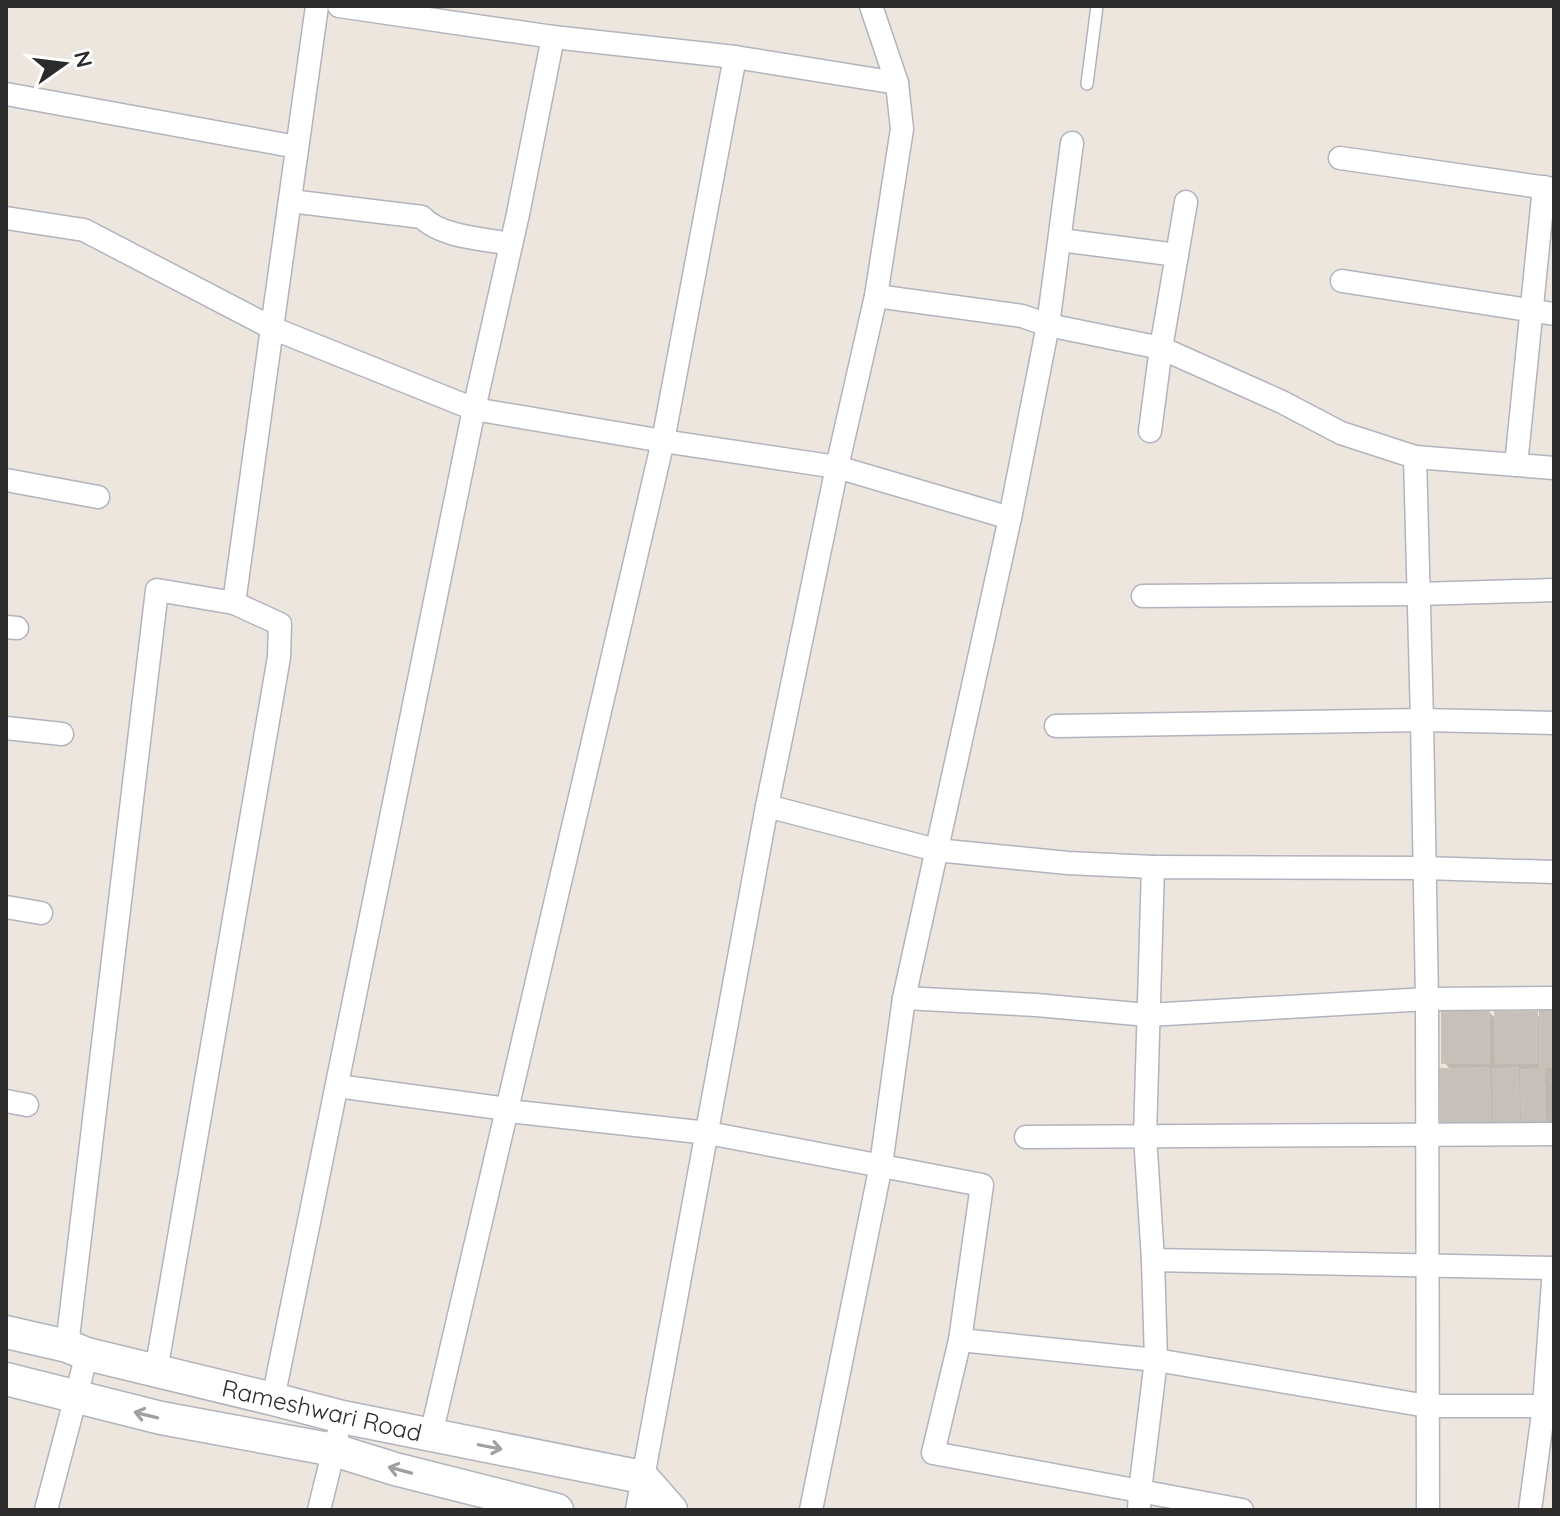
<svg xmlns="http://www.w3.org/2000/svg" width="1560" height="1516" font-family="Quicksand,sans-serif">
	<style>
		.shadow { fill: #0003 }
		.building { fill: #c5c0ba; stroke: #c8c2b7; stroke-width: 2 }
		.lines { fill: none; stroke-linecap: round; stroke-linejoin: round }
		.service-casing { stroke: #b1b4be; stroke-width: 14 }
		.minor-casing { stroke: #b1b4be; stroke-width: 25 }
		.secondary-casing { stroke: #b1b4be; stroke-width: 35 }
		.service { stroke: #fff; stroke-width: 11 }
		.minor { stroke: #fff; stroke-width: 22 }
		.secondary { stroke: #fff; stroke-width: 32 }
		.oneway { stroke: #a0a0a0 }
		.labels { text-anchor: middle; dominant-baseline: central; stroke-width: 6; stroke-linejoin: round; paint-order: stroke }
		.street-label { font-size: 24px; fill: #2b2b2b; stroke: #fff }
	</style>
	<rect width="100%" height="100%" fill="#ede6de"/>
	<!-- shadow -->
	<polygon class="shadow" points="1554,1011 1554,1080 1551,1080 1554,1083 1554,1139 1456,1136 1452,1071 1444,1062 1489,1012 1498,1021 1536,1014 1542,1020"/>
	<!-- building -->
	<g class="building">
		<rect x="1540" y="1009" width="14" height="58"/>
		<rect x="1442" y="1010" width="47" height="53"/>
		<polygon points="1495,1012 1537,1012 1537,1063 1496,1063"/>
		<polygon points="1489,1068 1491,1123 1441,1124 1440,1069"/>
		<polygon points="1518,1068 1519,1125 1494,1125 1493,1069"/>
		<polygon points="1544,1069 1545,1126 1522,1127 1521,1070"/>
	</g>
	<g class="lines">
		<!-- service casing -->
		<g class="service-casing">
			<polyline id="service" points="1087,84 1097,6"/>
		</g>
		<!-- minor casing -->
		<g class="minor-casing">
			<g id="minor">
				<polyline points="317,6 272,328 474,409 663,441 837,467 1010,518"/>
				<polyline points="339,6 553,37 735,57 897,83"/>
				<polyline points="6,94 297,147"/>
				<polyline points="1340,158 1554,189"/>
				<path d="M 290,201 L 422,217 C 440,237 485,239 511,244"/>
				<polyline points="6,218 84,230 272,328 234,603 157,590 67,1346"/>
				<polyline points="1060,240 1177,255 1161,348 1150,431"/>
				<polyline points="1177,255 1186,202"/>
				<polyline points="1342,281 1554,314"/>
				<polyline points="876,296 1022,316 1048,325 1161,348 1282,402 1341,433 1415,457 1554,468"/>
				<polyline points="1415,457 1422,720 1427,999 1428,1510"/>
				<polyline points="1516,465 1544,187"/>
				<polyline points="6,480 98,497"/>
				<polyline points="1143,596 1419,594 1554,590"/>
				<polyline points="6,627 17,628"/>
				<polyline points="1056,726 1422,720 1554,723"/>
				<polyline points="6,728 62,734"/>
				<polyline points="767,806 936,850 1068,863 1153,867"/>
				<polyline points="6,907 41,913"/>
				<polyline points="904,998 1036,1005 1148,1015 1427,999 1554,998"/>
				<polyline points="337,1086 507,1109 508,1111 708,1133 982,1185 960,1340"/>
				<polyline points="6,1101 27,1105"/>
				<polyline points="1026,1137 1554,1134"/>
				<polyline points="1153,1260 1554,1268"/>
				<polyline points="156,1371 279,657 280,624 234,603"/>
				<polyline points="273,1399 474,409 518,214 553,37"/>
				<polyline points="431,1435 663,441 735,57"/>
				<polyline points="46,1510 87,1354"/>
				<polyline points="319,1510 337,1437"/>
				<polyline points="637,1510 767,806 837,467 876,296 902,129 897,83 871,6"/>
				<polyline points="811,1510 881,1165 904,998 1010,518 1048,325 1072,143"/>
				<polyline points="1139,1510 1140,1491 933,1453 960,1340 1156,1360 1153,1260 1145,1136 1153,867 1424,868 1554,872"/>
				<polyline points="1242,1510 1140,1491 1156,1360 1427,1406 1544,1406 1554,1407"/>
				<polyline points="1530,1510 1544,1406 1554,1268"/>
			</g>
		</g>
		<!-- secondary casing -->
		<g class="secondary-casing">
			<g id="secondary">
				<polyline points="6,1332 67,1346 87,1354 273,1399 342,1417 642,1477 671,1510"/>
				<polyline points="6,1379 161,1418 334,1450 395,1469 557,1510"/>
			</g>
		</g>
		<!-- service -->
		<use href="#service" class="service"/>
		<!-- minor -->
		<use href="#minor" class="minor"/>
		<!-- secondary -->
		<use href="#secondary" class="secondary"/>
	</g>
	<!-- one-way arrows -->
	<defs><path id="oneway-shaft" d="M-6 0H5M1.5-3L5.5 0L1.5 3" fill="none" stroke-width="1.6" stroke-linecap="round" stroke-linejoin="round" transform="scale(2)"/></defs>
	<g class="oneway">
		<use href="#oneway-shaft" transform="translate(146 1415) rotate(-166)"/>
		<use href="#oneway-shaft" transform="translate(490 1447) rotate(11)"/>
		<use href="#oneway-shaft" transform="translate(400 1470) rotate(-165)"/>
	</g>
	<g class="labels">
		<!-- street labels -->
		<g class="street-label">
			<text transform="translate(322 1410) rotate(13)">Rameshwari Road</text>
		</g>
	</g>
	<!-- border -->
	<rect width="1560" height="1516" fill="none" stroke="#2b2b2b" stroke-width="16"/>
	<!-- north arrow -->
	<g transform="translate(64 64) rotate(76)" stroke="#ffffff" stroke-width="6" paint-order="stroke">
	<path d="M0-6L14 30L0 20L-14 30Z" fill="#2b2b2b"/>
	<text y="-12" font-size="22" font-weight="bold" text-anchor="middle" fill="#2b2b2b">N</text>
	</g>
</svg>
